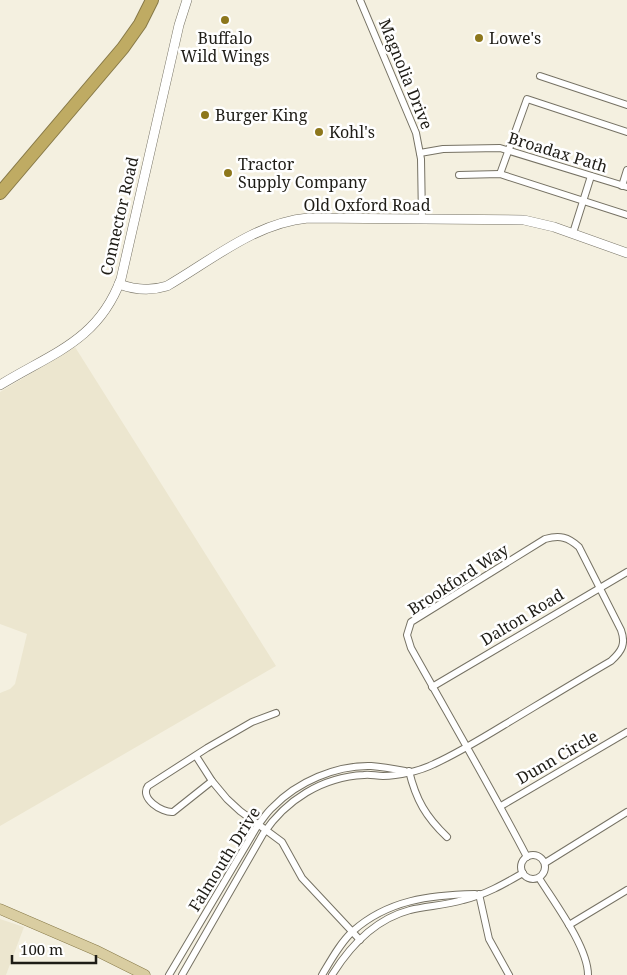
<svg xmlns="http://www.w3.org/2000/svg" width="627" height="975" font-family="'Noto Serif',serif">
	<style>
		.built { fill: #ece6cf }
		.lines { fill: none; stroke-linecap: round; stroke-linejoin: round }
		.minor-casing { stroke: #767264; stroke-width: 8 }
		.tertiary-casing { stroke: #767264; stroke-width: 10 }
		.secondary-casing { stroke: #767264; stroke-width: 10 }
		.primary-casing { stroke: #877948; stroke-width: 11 }
		.motorway-casing { stroke: #877948; stroke-width: 14 }
		.minor { stroke: #fff; stroke-width: 6 }
		.tertiary { stroke: #fff; stroke-width: 9 }
		.secondary { stroke: #fff; stroke-width: 9 }
		.primary { stroke: #d9cda1; stroke-width: 10 }
		.motorway { stroke: #bfab63; stroke-width: 12 }
		.poi-dot { fill: #8d771c; stroke: #fff; stroke-width: 2 }
		.labels { text-anchor: middle; dominant-baseline: central; stroke-width: 5; stroke-linejoin: round; paint-order: stroke }
		.poi-label { font-size: 16px; fill: #1e1c16; stroke: #fff; text-anchor: start }
		.street-label { font-size: 16px; fill: #1e1c16; stroke: #fff }
	</style>
	<rect width="100%" height="100%" fill="#f4f0e0"/>
	<!-- built -->
	<g class="built">
		<polygon points="75,347 276,666 0,826 0,693 10,689 15,684 27,634 0,624 0,392"/>
		<polygon points="0,919 24,927 6,975 0,975"/>
	</g>
	<g class="lines">
		<!-- minor casing -->
		<g class="minor-casing">
			<g id="minor">
				<polyline points="360,0 416,133 421,159 422,219"/>
				<polyline points="540,76 627,105"/>
				<polyline points="420,153 443,149 500,148 627,187"/>
				<polyline points="500,174 527,99 627,132"/>
				<polyline points="459,175 500,174 627,215"/>
				<polyline points="622,186 627,170"/>
				<polyline points="573,233 591,176"/>
				<polyline points="432,687 627,572"/>
				<polyline points="196,756 212,781 227,799 240,811 282,842 302,878 360,940"/>
				<path d="M 409,771 C 416,800 426,817 447,837"/>
				<path d="M 212,781 L 173,812 C 162,813 139,798 148,786 L 207,748 L 252,722 L 276,713"/>
				<polyline points="501,806 627,732"/>
				<circle cx="533" cy="867" r="12"/>
				<polyline points="545,863 627,812"/>
				<path d="M 539,878 C 554,902 588,947 588,975"/>
				<polyline points="479,894 489,939 509,975"/>
				<polyline points="569,925 627,890"/>
				<path d="M 169,975 L 258,825 C 263,819 267,812 273,807 C 297,782 336,765 371,766 C 382,767 394,769 405,771"/>
				<path d="M 182,975 L 263,834 C 286,800 322,777 364,775 C 370,774 376,776 383,776 C 398,776 420,771 434,764 C 458,753 481,739 504,725 C 539,704 575,682 611,661 C 622,651 626,644 621,630 L 579,547 C 568,537 560,535 545,539 L 411,622 L 407,635 L 411,648 C 450,718 490,786 527,857"/>
				<path d="M 322,975 C 331,960 340,943 353,931 C 388,900 430,895 475,894"/>
				<path d="M 332,975 C 350,946 376,919 410,910 C 428,906 446,905 463,900 C 485,895 504,884 523,873"/>
			</g>
		</g>
		<!-- tertiary casing -->
		<g class="tertiary-casing">
			<path id="tertiary" d="M 119,284 C 135,290 151,291 167,286 C 212,260 255,223 308,218 L 524,220 L 554,227 L 627,253"/>
		</g>
		<!-- secondary casing -->
		<g class="secondary-casing">
			<path id="secondary" d="M 0,385 C 52,353 98,341 121,279 L 179,25 L 187,0"/>
		</g>
		<!-- primary casing -->
		<g class="primary-casing">
			<polyline id="primary" points="0,909 95,950 145,975"/>
		</g>
		<!-- motorway casing -->
		<g class="motorway-casing">
			<polyline id="motorway" points="0,193 123,48 140,24 152,0"/>
		</g>
		<!-- minor -->
		<use href="#minor" class="minor"/>
		<!-- tertiary -->
		<use href="#tertiary" class="tertiary"/>
		<!-- secondary -->
		<use href="#secondary" class="secondary"/>
		<!-- primary -->
		<use href="#primary" class="primary"/>
		<!-- motorway -->
		<use href="#motorway" class="motorway"/>
	</g>
	<!-- markers -->
	<g class="poi-dot">
		<circle cx="225" cy="20" r="5"/>
		<circle cx="479" cy="38" r="5"/>
		<circle cx="205" cy="115" r="5"/>
		<circle cx="319" cy="132" r="5"/>
		<circle cx="228" cy="173" r="5"/>
	</g>
	<g class="labels">
		<!-- poi labels -->
		<g class="poi-label">
			<text x="225" y="38" text-anchor="middle">Buffalo<tspan x="225" dy="18">Wild Wings</tspan></text>
			<text x="489" y="38">Lowe's</text>
			<text x="215" y="115">Burger King</text>
			<text x="329" y="132">Kohl's</text>
			<text x="238" y="164">Tractor<tspan x="238" dy="18">Supply Company</tspan></text>
		</g>
		<!-- street labels -->
		<g class="street-label">
			<text transform="translate(406 74) rotate(68)">Magnolia Drive</text>
			<text transform="translate(558 152) rotate(17)">Broadax Path</text>
			<text x="367" y="205">Old Oxford Road</text>
			<text transform="translate(119 216) rotate(-77)">Connector Road</text>
			<text transform="translate(458 579) rotate(-33)">Brookford Way</text>
			<text transform="translate(522 617) rotate(-31)">Dalton Road</text>
			<text transform="translate(557 757) rotate(-30)">Dunn Circle</text>
			<text transform="translate(224 859) rotate(-58)">Falmouth Drive</text>
		</g>
	</g>
	<!-- scale -->
	<path d="M12 955v8h84v-8" fill="none" stroke="#1e1c16" stroke-width="2.5"/>
	<text x="20" y="955" font-size="15" fill="#1e1c16" stroke="#ffffff" stroke-width="4" paint-order="stroke">100 m</text>
</svg>
